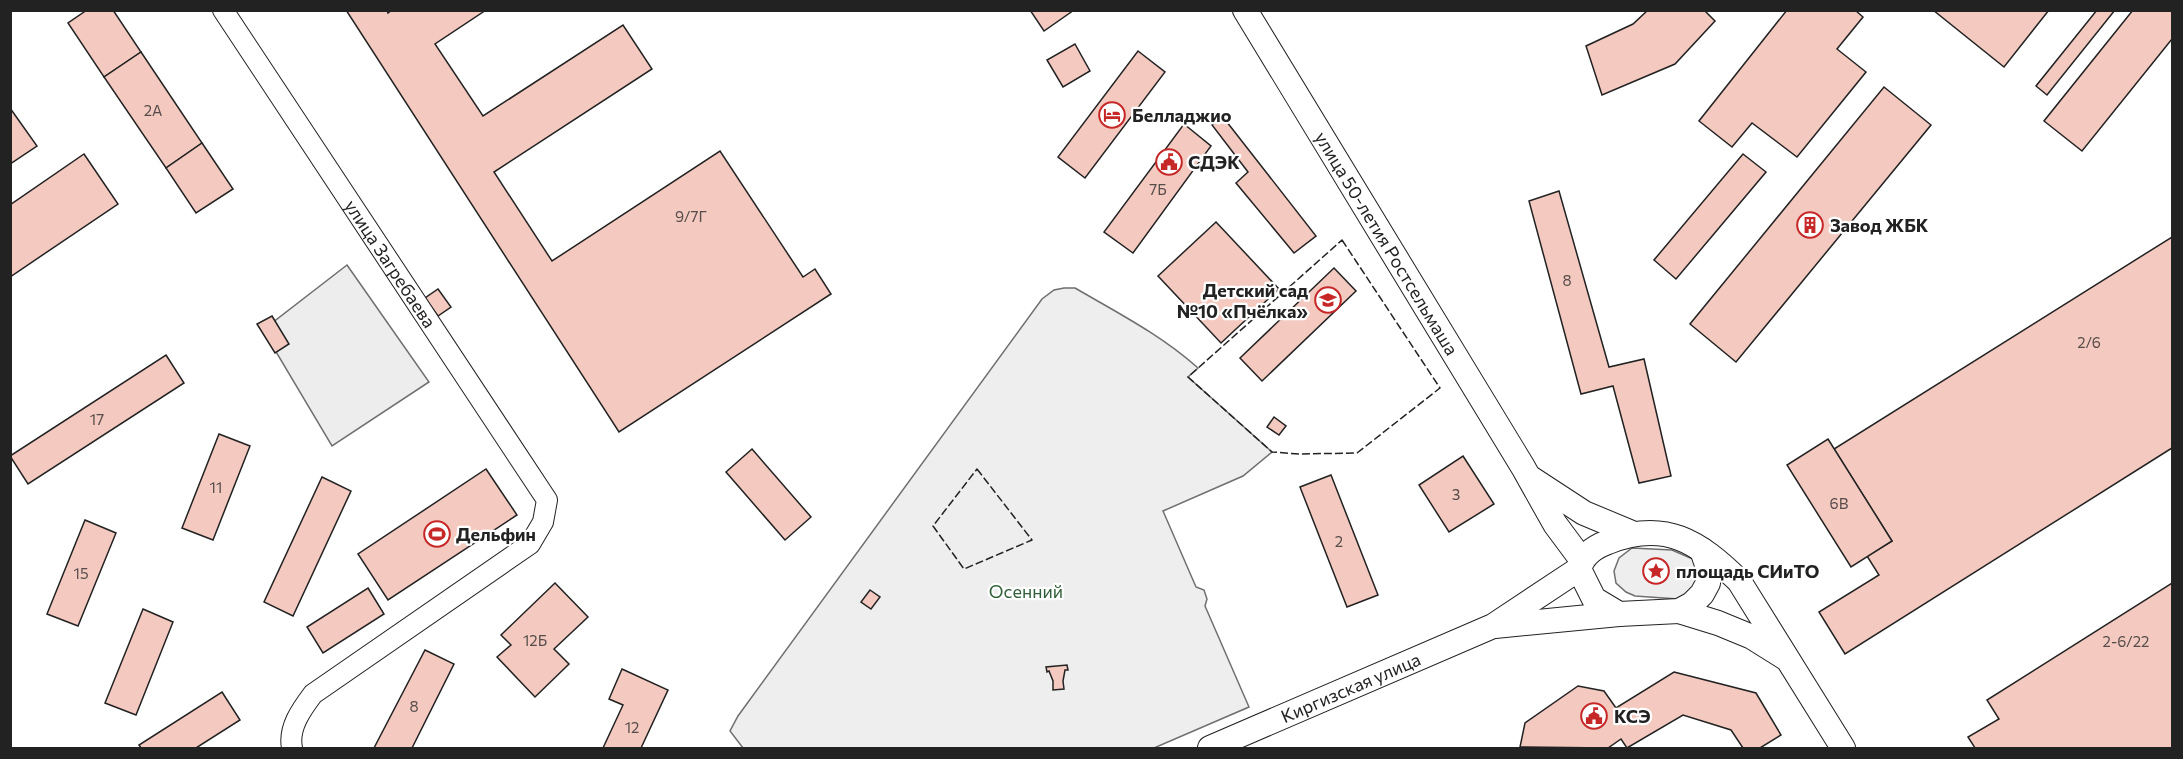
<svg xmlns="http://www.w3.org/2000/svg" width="2183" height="759" font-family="Commissioner,sans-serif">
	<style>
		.green { fill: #eee; stroke: #6f6f6f; stroke-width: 1.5 }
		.parking { fill: #ededed; stroke: #6f6f6f; stroke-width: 1.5 }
		.building { fill: #f3c9c0; stroke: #222; stroke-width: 1.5 }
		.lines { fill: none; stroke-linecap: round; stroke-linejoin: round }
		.minor-casing { stroke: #222; stroke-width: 22 }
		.major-casing { stroke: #222; stroke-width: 26 }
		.minor { stroke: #fff; stroke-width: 20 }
		.major { stroke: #fff; stroke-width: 24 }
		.fence { stroke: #222; stroke-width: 1.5; stroke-dasharray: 8 3; stroke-linecap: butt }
		.labels { text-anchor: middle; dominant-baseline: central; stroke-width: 4.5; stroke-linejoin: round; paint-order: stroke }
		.number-label { font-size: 15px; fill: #564c4a }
		.poi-label { font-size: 18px; font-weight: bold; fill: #222; stroke: #fff; text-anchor: start }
		.street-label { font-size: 18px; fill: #222; stroke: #fff }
		.park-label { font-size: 18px; fill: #2f5e38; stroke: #fff }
	</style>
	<rect width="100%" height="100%" fill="#fff"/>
	<!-- green -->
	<g class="green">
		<path d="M 1064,288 L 1075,288 C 1118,313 1161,335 1198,368 L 1188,377 L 1272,452 L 1243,476 L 1163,511 L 1196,587 L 1204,590 L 1207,599 L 1205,606 L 1249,707 L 1154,748 L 743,748 L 730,731 L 738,716 L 1042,299 L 1054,290 Z"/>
		<polygon points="1632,548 1672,550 1695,560 1699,579 1693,589 1678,599 1635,596 1626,592 1616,583 1614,571 1619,558"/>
	</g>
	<!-- parking -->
	<polygon class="parking" points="347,265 429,382 332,446 263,330"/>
	<!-- building -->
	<g class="building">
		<polygon points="87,10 113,10 141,52 104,77 68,23"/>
		<polygon points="346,10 387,10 388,13 392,10 486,10 435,44 483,116 623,25 652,69 494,172 552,261 720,151 803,277 815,269 831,294 619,432"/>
		<polygon points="1030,10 1074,10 1044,31"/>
		<polygon points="1648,10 1704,10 1715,21 1675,64 1602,95 1586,46 1633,24"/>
		<polygon points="1787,10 1855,10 1863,17 1837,49 1866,72 1797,157 1752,123 1732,147 1699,121"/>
		<polygon points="1933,10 2049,10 2004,67"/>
		<polygon points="2097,10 2115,10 2047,95 2036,86"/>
		<polygon points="2133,10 2172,10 2172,39 2082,151 2044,121"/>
		<polygon points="1075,44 1090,71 1063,87 1047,60"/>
		<polygon points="1138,51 1165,72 1085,178 1058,157"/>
		<polygon points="141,52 202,143 166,168 104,77"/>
		<polygon points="1884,87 1931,125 1736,362 1690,324"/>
		<polygon points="10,108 37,146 10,164"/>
		<polygon points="1223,117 1316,236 1294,253 1236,183 1248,172 1212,125"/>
		<polygon points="1184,124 1211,146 1133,253 1104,232"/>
		<polygon points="202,143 233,189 196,213 166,168"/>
		<polygon points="84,154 118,204 10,277 10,205"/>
		<polygon points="1743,154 1766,172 1676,279 1654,260"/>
		<polygon points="1559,191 1609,367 1644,359 1671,476 1639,483 1613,386 1581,394 1529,201"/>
		<polygon points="1216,222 1279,289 1221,343 1158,276"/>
		<polygon points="2172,237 2172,448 1845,654 1819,612 1879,575 1867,556 1892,541 1834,449"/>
		<polygon points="1334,268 1356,291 1262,381 1240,358"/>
		<polygon points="438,289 451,307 438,316 425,298"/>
		<polygon points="272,316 289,344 275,353 257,324"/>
		<polygon points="166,355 184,383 28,484 10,456"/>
		<polygon points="1274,417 1286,426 1279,435 1267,427"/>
		<polygon points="219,434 250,446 213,540 182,528"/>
		<polygon points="1828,439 1892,541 1851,567 1787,465"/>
		<polygon points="752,449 811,517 785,540 726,472"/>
		<polygon points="1463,456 1494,504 1449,532 1419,485"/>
		<polygon points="486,469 517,515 388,600 358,554"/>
		<polygon points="1331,475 1378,595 1347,607 1300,487"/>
		<polygon points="322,477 351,491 293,616 264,602"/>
		<polygon points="85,520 116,533 78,626 47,614"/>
		<polygon points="555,583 588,617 554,649 569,664 535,697 497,657 511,645 501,635"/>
		<polygon points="2172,583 2172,748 1975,748 1968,737 1999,719 1987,700"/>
		<polygon points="368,588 384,614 323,653 307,627"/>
		<polygon points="870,590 880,597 871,609 861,602"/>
		<polygon points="143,609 173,622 136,715 105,703"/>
		<polygon points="425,650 454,664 412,748 374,748"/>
		<polygon points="1067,665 1068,670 1065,670 1063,681 1064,689 1053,690 1053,681 1049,671 1047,672 1046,667"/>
		<polygon points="622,669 668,690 641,748 603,748 623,705 609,699"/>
		<polygon points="1674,672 1756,693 1781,735 1760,748 1743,748 1731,730 1683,715 1627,748 1621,739 1608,748 1520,747 1525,723 1578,686 1604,691 1616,708"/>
		<polygon points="222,692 240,720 196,748 141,748 139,745"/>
	</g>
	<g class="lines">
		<!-- minor casing -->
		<g class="minor-casing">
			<g id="minor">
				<path id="s1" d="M 223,10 L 547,500 L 543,522 L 530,544 L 313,694 C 301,710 288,728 292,748"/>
			</g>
		</g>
		<!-- major casing -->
		<g class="major-casing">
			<g id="major">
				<path id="s2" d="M 1245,10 L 1523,467 L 1555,524 L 1581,559"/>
				<polyline points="1532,479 1584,513 1632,533"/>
				<polyline points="1679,611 1718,623 1752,637 1784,657"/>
				<path d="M 1619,614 L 1594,599 L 1579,569 C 1583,555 1594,547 1608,542 C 1665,519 1699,542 1739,581 L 1843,748"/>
				<polyline points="1495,626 1619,614 1679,611 1692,604 1702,594 1708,583 1709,571 1702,550"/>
				<path id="s3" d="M 1210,748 L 1493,626 L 1579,569"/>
			</g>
		</g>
		<!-- minor -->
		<use href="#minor" class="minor"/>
		<!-- major -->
		<use href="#major" class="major"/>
		<!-- fence -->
		<g class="fence">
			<polygon points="1342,240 1440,388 1357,453 1299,454 1272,452 1188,377"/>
			<polygon points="977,469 1032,540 964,569 933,526"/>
		</g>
	</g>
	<!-- icons -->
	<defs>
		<g id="hotel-ring" transform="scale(1.35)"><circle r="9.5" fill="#fff" stroke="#c62828" stroke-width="1.5"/><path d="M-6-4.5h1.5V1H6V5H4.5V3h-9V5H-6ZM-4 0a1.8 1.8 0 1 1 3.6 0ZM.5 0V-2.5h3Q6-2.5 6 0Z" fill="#c62828"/></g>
		<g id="civic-ring" transform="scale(1.35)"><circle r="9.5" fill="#fff" stroke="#c62828" stroke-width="1.5"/><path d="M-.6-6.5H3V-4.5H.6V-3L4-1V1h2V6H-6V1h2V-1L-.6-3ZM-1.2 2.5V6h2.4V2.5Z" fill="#c62828"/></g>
		<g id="building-ring" transform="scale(1.35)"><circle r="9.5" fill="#fff" stroke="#c62828" stroke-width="1.5"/><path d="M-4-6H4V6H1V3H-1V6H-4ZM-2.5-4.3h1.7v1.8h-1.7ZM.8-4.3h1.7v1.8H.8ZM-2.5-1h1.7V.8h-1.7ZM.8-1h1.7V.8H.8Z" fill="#c62828"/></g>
		<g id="school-ring" transform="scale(1.35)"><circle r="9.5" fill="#fff" stroke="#c62828" stroke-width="1.5"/><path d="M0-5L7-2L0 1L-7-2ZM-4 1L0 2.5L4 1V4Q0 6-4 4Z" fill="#c62828"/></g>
		<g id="stadium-ring" transform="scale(1.35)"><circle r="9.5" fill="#fff" stroke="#c62828" stroke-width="1.5"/><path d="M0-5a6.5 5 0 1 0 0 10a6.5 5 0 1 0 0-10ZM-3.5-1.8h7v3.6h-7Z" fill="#c62828"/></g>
		<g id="sight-ring" transform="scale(1.35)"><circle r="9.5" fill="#fff" stroke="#c62828" stroke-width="1.5"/><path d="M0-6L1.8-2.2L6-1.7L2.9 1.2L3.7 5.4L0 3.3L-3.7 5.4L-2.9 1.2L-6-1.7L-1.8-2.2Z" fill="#c62828"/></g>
	</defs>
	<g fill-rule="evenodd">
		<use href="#hotel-ring" x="1112" y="115"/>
		<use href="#civic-ring" x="1169" y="162"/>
		<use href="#building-ring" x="1810" y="225"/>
		<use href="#school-ring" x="1328" y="300"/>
		<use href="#stadium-ring" x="437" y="534"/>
		<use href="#sight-ring" x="1656" y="571"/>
		<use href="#civic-ring" x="1594" y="716"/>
	</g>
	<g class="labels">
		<!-- number labels -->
		<g class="number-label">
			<text x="153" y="110">2А</text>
			<text x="1158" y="189">7Б</text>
			<text x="691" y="216">9/7Г</text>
			<text x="1567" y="280">8</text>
			<text x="2089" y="342">2/6</text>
			<text x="97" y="419">17</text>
			<text x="216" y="487">11</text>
			<text x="1456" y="494">3</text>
			<text x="1839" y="503">6В</text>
			<text x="1339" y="541">2</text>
			<text x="81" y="573">15</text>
			<text x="535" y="640">12Б</text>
			<text x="2126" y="641">2-6/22</text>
			<text x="414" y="706">8</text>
			<text x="632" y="727">12</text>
		</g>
		<!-- poi labels -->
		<g class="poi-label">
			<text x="1132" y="115">Белладжио</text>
			<text x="1188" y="162">СДЭК</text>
			<text x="1830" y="225">Завод ЖБК</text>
			<text x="1308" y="290" text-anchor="end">Детский сад<tspan x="1308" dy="21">№10 «Пчёлка»</tspan></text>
			<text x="456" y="534">Дельфин</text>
			<text x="1676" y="571">площадь СИиТО</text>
			<text x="1614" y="716">КСЭ</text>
		</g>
		<!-- street labels -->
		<g class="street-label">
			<text stroke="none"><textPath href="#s2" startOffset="273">улица 50-летия Ростсельмаша</textPath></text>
			<text stroke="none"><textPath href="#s1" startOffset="304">улица Загребаева</textPath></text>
			<text stroke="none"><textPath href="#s3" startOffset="153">Киргизская улица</textPath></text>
		</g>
		<!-- park labels -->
		<g class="park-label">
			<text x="1026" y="591">Осенний</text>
		</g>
	</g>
	<!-- border -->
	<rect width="2183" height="759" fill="none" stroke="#222222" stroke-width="24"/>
</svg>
